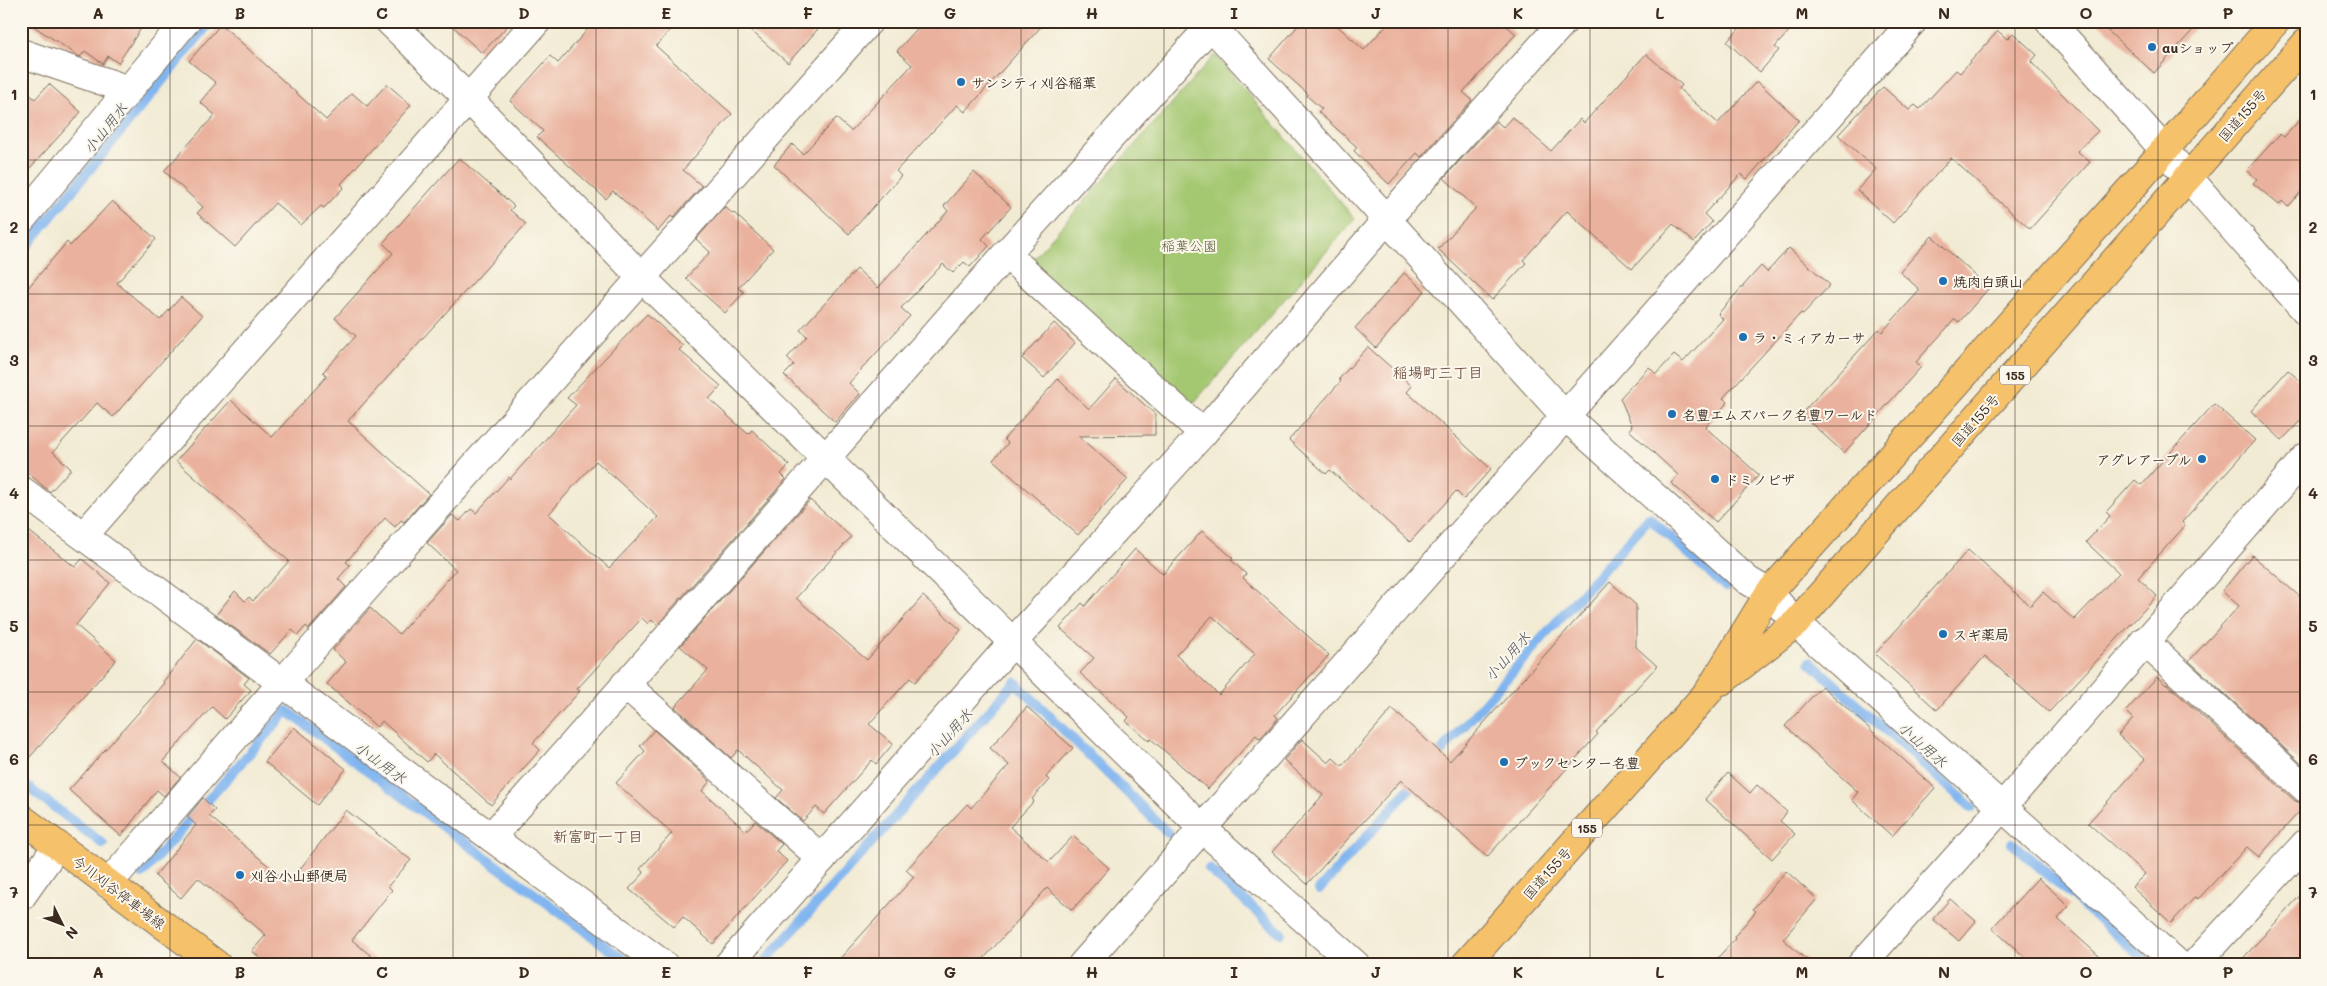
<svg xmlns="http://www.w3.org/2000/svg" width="2327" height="986" font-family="Mali,'Klee One',sans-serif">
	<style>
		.green { fill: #a4c871; stroke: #707948 }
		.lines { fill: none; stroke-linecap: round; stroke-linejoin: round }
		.stream { stroke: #81b5ef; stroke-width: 10 }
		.building { fill: #eab29e; fill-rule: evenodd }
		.minor-casing { stroke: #7b6e5e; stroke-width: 30 }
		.major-casing { stroke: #7b6e5e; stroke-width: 30 }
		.highway-casing { stroke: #7b6e5e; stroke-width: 30 }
		.minor { stroke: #fff; stroke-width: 28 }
		.major { stroke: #f5c16b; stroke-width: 28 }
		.highway { stroke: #f5c16b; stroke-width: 28 }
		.grid { fill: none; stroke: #3b2a1e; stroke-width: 1; stroke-opacity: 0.55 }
		.poi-dot { fill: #1f6fb2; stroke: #fbf7ec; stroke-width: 2 }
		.labels { text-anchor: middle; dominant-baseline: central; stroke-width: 4; stroke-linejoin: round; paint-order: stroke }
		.shield { fill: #fbf7ec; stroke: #75685c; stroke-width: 1 }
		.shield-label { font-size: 12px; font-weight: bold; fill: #3b2a1e }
		.poi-label { font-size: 14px; font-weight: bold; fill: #3b2a1e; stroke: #fbf7ec; text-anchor: start }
		.street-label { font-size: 14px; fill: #3b2a1e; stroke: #fbf7ec }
		.park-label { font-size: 14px; fill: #5a5937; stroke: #fbf7ec }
		.water-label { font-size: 15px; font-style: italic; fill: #50545d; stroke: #fbf7ec }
		.neighbourhood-label { font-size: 15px; font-weight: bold; fill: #785a4b; stroke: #fbf7ec }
		.neatline { fill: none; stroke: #3b2a1e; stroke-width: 2 }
		.grid-label { font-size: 16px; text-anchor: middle; font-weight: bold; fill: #3b2a1e }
	</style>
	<rect width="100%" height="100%" fill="#fbf7ec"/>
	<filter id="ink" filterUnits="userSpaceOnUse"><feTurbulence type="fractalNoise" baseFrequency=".02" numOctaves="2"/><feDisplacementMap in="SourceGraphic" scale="10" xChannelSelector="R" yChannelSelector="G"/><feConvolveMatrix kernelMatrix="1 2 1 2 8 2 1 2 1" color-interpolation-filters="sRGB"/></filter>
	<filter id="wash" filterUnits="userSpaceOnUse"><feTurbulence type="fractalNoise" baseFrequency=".0096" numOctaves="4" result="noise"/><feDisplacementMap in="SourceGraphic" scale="20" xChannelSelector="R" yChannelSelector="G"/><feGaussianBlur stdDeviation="1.12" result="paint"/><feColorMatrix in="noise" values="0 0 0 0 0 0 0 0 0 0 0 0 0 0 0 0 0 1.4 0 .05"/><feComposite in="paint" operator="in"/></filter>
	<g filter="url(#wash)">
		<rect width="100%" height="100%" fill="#f2ebd4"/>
		<!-- green -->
		<polygon class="green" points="1215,55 1355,219 1191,406 1030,262"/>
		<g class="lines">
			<!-- stream -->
			<g class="stream">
				<polyline points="21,253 211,21"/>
				<polyline points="1810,662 1971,807"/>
				<polyline points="1432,762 1649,518 1726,587"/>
				<polyline points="21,782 103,844"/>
				<polyline points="2012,843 2151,965"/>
				<polyline points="1209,869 1281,933"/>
				<polyline points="142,874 287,711 631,965"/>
				<polyline points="1319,890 1418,779"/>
				<polyline points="762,965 1015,682 1168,833"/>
			</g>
		</g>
		<g id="blocks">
			<!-- building -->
			<g class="building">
				<polygon points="26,21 146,21 118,63 108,56 103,64 85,51 80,57"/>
				<polygon points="447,21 512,21 482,53"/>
				<polygon points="595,21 678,21 656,46 732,114 683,170 702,186 673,218 671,216 658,231 613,191 606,199 537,137 543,131 510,101 550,56 558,63"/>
				<polygon points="740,21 825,21 788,63"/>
				<polygon points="924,21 1046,21 965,112 957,105 896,171 901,176 849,234 774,165 792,144 803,154 836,118 851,131 912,65 897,51"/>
				<polygon points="1302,21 1332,21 1364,50 1390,21 1501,21 1516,34 1463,92 1472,100 1421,157 1417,153 1389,184 1354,151 1357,147 1318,112 1322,109 1307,96 1308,94 1269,59"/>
				<polygon points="1746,21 1798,21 1775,47 1779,50 1760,72 1727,42"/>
				<polygon points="2097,21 2201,21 2154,73"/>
				<polygon points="221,24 326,120 352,93 367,106 387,84 411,105 341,184 344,187 324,208 321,206 301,225 275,203 235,247 197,213 203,207 164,171 215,115 200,102 216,83 189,61"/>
				<polygon points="1998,31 2007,39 2013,33 2037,55 2031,62 2098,131 2077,151 2090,162 2030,229 1951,158 1893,223 1857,190 1876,169 1838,135 1883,87 1909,110 1915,105 1920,109 1956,70 1960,73"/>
				<polygon points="1646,54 1682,85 1679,89 1718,123 1757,81 1799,120 1747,179 1741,174 1704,214 1712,222 1694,242 1673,224 1632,269 1567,211 1523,260 1526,263 1492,300 1438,249 1476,208 1444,178 1496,121 1503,127 1512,117 1551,151 1580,119 1584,123"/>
				<polygon points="49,84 81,112 21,178 21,87 35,99"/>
				<polygon points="2306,113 2306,186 2288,207 2282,201 2279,205 2253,183 2257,179 2247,170 2280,134 2284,137"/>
				<polygon points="459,158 514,206 510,210 526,224 348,421 429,494 404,522 401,520 395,527 385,518 346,562 350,565 338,579 346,587 309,629 306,626 298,635 292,630 270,654 216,615 235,591 245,601 249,597 253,601 289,561 176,461 231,400 272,437 327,376 323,372 356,336 335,318 393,253 383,243"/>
				<polygon points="974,172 1011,207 982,239 989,246 970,267 964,262 953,273 943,264 901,308 910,316 849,383 860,394 835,422 784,375 794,365 787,358 807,336 800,330 857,269 878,288 948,211 944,206"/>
				<polygon points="112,201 156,239 117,283 160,320 181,297 202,316 113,417 97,403 53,452 71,469 50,492 21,467 21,296 67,242 70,246"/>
				<polygon points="725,207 733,214 734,213 773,249 738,288 744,292 725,313 686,278 710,252 696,239"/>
				<polygon points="1932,236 1989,288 1959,322 1955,319 1916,362 1921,367 1844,453 1801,414 1879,329 1882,332 1920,290 1900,272"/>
				<polygon points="1789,248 1830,285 1803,314 1801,313 1723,398 1728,402 1705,427 1759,475 1716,522 1671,483 1678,475 1629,430 1632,426 1620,398 1649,367 1656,374 1674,355 1683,362 1723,319 1718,314 1761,266 1767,272"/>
				<polygon points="1404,273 1425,291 1376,348 1355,328"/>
				<path d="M 647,314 L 683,346 L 679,350 L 721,386 L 709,399 L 748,434 L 752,430 L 789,465 L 781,474 L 786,479 L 657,625 L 652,620 L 648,624 L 642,618 L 577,689 L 580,691 L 533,743 L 540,750 L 491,805 L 434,754 L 427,762 L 382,721 L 377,727 L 327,684 L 346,662 L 333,650 L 370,608 L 399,634 L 456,570 L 427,543 L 452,515 L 460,521 L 471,509 L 476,513 L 509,477 L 510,479 L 576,405 L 567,398 ZM 596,461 L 658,517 L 609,568 L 549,514 Z"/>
				<polygon points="1054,323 1075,343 1044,378 1022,358"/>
				<polygon points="1368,347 1412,386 1407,392 1491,469 1464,499 1456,491 1410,542 1330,470 1326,474 1289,440 1341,381 1339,379"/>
				<polygon points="2288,370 2306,386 2306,415 2282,440 2251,411"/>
				<polygon points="1058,379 1089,409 1116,379 1155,414 1155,435 1078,436 1128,479 1078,535 993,460 1008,443 1004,439"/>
				<polygon points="2214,404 2255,440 2182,522 2185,526 2138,578 2157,596 2049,712 1985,656 1937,710 1875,654 1968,550 2030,606 2043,592 2074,620 2119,573 2086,542 2110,516 2106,512 2135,480 2141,485"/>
				<polygon points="810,500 851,537 796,598 867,660 923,596 961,630 915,682 910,678 869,724 893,744 876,764 872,760 824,814 816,807 803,821 776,798 783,790 738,750 731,758 675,707 708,670 680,646"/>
				<polygon points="21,525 75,567 82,559 110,583 76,625 116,660 21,767"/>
				<path d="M 1202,531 L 1233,558 L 1231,560 L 1246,574 L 1243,578 L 1329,655 L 1275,715 L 1278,718 L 1260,739 L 1256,735 L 1208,789 L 1151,739 L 1149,741 L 1126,721 L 1129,717 L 1080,673 L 1094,658 L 1060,628 L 1082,603 L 1085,606 L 1135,549 L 1163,574 ZM 1212,616 L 1255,654 L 1219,695 L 1176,655 Z"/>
				<polygon points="2252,555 2306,602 2306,768 2189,661 2239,606 2222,591"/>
				<polygon points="1610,582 1636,605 1636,647 1657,666 1596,732 1598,734 1487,857 1401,780 1307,884 1272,852 1323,795 1284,760 1302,739 1328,763 1333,758 1342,766 1392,709 1450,761"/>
				<polygon points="197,639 249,678 244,684 251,690 225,719 212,707 163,761 180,777 164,796 157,790 121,836 69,790 165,683 163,682"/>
				<polygon points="2157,677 2166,685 2167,684 2295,801 2306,804 2259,857 2247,847 2198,899 2195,897 2171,923 2132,887 2145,874 2088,823 2145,760 2118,735 2133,718 2126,711"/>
				<polygon points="1822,686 1935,788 1892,836 1852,800 1858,792 1785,726"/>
				<polygon points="1027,707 1073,748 1046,777 1049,780 1032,799 1034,801 1010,827 1049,862 1073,836 1109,868 1072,910 1047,888 978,965 834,965 914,877 906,870 967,804 971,808 1009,765 990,748"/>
				<polygon points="294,727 346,769 317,805 265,762"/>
				<polygon points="654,730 710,781 702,791 746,831 755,821 782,844 776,851 787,861 713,944 683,917 674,927 629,889 644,873 640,869 672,833 616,783 645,751 640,746"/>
				<polygon points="1728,773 1750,793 1757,785 1787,812 1780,821 1795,834 1772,859 1705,799"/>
				<polygon points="203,798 215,810 209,816 289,883 346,810 411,860 388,886 392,890 352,940 382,965 268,965 252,951 266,935 198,878 181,898 155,876 196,825 187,817"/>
				<polygon points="1786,871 1817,899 1783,939 1812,965 1711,965 1735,939 1734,937 1756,911 1753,909"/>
				<polygon points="2038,878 2069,906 2058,919 2109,965 2034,965 1992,928"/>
				<polygon points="2306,889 2306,965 2237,965"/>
				<polygon points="1950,899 1976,921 1959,941 1933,919"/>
			</g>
		</g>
	</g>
	<g filter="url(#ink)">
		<use href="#blocks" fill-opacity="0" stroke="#7b6e5e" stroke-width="1"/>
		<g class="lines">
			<!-- minor casing -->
			<g class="minor-casing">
				<g id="minor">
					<polyline points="389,21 468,98 642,278 1203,829 1356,965"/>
					<polyline points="1207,21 1565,416 1747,580 1769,593 1796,623 2179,965"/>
					<path d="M 2049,21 C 2136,116 2220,215 2306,311"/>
					<polyline points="21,53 129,90"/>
					<polyline points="21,220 186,21"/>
					<polyline points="1006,254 1203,433"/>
					<polyline points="21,490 664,965"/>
					<polyline points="84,535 537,21"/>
					<polyline points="2144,641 2306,789"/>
					<polyline points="625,684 822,859"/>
					<polyline points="491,837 1006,254 1215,21"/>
					<polyline points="108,884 282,683 869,21"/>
					<polyline points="21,897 57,846"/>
					<polyline points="728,965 1013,642 1203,433 1386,220 1564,21"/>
					<polyline points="1082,965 1913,21"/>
					<polyline points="1861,965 2003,806 2306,457"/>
					<polyline points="2194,965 2306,843"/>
				</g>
			</g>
			<!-- major casing -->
			<g class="major-casing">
				<polyline id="major" points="21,818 217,965"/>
			</g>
			<!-- highway casing -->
			<g class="highway-casing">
				<g id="highway">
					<polyline points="1722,681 1796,623 2306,43"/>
					<polyline points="1465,965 1709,691 1769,593 2134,185 2276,21"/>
				</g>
			</g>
			<!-- minor -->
			<use href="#minor" class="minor"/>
			<!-- major -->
			<use href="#major" class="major"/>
			<!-- highway -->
			<use href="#highway" class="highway"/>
		</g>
	</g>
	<!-- grid -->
	<path class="grid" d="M 170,21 L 170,965M 312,21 L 312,965M 453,21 L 453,965M 596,21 L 596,965M 738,21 L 738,965M 879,21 L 879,965M 1021,21 L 1021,965M 1164,21 L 1164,965M 1306,21 L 1306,965M 1448,21 L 1448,965M 1590,21 L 1590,965M 1731,21 L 1731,965M 1874,21 L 1874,965M 2015,21 L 2015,965M 2158,21 L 2158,965M 21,160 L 2306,160M 21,294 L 2306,294M 21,426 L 2306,426M 21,560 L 2306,560M 21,692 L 2306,692M 21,825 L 2306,825"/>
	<!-- markers -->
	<g class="poi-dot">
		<circle cx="2152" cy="47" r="5"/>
		<circle cx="961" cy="82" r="5"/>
		<circle cx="1943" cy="281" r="5"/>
		<circle cx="1743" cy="337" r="5"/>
		<circle cx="1672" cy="414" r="5"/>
		<circle cx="2202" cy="459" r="5"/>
		<circle cx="1715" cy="479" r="5"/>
		<circle cx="1943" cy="634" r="5"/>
		<circle cx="1504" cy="762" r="5"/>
		<circle cx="240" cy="875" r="5"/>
	</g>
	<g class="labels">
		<!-- shield labels -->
		<g class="shield">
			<rect x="2000" y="365.5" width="30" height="19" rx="4"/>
			<rect x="1572" y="818.5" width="30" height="19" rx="4"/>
		</g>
		<g class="shield-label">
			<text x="2015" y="375">155</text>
			<text x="1587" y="828">155</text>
		</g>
		<!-- poi labels -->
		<g class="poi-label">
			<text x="2162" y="47">auショップ</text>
			<text x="971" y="82">サンシティ刈谷稲葉</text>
			<text x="1953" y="281">焼肉白頭山</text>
			<text x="1753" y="337">ラ・ミィアカーサ</text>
			<text x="1682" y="414">名豊エムズパーク名豊ワールド</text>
			<text x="2192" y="459" text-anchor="end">アグレアーブル</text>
			<text x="1725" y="479">ドミノピザ</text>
			<text x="1953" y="634">スギ薬局</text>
			<text x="1514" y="762">ブックセンター名豊</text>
			<text x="250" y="875">刈谷小山郵便局</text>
		</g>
		<!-- street labels -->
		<g class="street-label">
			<text transform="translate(2242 115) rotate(-49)">国道155号</text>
			<text transform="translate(1975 420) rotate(-49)">国道155号</text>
			<text transform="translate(1547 873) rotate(-48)">国道155号</text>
			<text transform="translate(119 892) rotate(37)">今川刈谷停車場線</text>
		</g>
		<!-- park labels -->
		<g class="park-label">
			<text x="1189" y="245">稲葉公園</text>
		</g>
		<!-- water labels -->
		<g class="water-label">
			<text transform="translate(105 128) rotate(-51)">小山用水</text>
			<text transform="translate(1507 656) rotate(-48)">小山用水</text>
			<text transform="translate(949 733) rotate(-48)">小山用水</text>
			<text transform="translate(1923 744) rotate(42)">小山用水</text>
			<text transform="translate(381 762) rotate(36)">小山用水</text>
		</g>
		<!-- neighbourhood labels -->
		<g class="neighbourhood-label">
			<text x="1438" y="372">稲場町三丁目</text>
			<text x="598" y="836">新富町一丁目</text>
		</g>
	</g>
	<!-- margin -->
	<rect width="2327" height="986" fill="none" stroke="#fbf7ec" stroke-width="55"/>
	<!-- north arrow -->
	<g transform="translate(62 924) rotate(132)" stroke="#fbf7ec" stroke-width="4" paint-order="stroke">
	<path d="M0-4L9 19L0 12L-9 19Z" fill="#3b2a1e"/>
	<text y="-8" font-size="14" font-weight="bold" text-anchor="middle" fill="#3b2a1e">N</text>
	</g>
	<rect x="28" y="28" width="2272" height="930" class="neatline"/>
	<g class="grid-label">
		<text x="98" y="19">A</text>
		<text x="240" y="19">B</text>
		<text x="382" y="19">C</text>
		<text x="524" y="19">D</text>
		<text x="666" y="19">E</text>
		<text x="808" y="19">F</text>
		<text x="950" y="19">G</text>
		<text x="1092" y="19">H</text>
		<text x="1234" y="19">I</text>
		<text x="1376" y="19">J</text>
		<text x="1518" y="19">K</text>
		<text x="1660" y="19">L</text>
		<text x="1802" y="19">M</text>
		<text x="1944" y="19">N</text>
		<text x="2086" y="19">O</text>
		<text x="2228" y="19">P</text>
		<text x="14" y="100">1</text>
		<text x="2313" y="100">1</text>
		<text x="14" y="233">2</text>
		<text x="2313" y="233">2</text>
		<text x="14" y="366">3</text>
		<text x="2313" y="366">3</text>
		<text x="14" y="499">4</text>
		<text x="2313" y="499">4</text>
		<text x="14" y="632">5</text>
		<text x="2313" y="632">5</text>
		<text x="14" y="765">6</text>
		<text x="2313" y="765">6</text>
		<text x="14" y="898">7</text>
		<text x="2313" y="898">7</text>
		<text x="98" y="978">A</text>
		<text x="240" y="978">B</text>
		<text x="382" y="978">C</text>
		<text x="524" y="978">D</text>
		<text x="666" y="978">E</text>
		<text x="808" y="978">F</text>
		<text x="950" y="978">G</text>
		<text x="1092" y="978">H</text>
		<text x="1234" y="978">I</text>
		<text x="1376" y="978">J</text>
		<text x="1518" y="978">K</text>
		<text x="1660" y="978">L</text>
		<text x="1802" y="978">M</text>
		<text x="1944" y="978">N</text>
		<text x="2086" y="978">O</text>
		<text x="2228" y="978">P</text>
	</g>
</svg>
